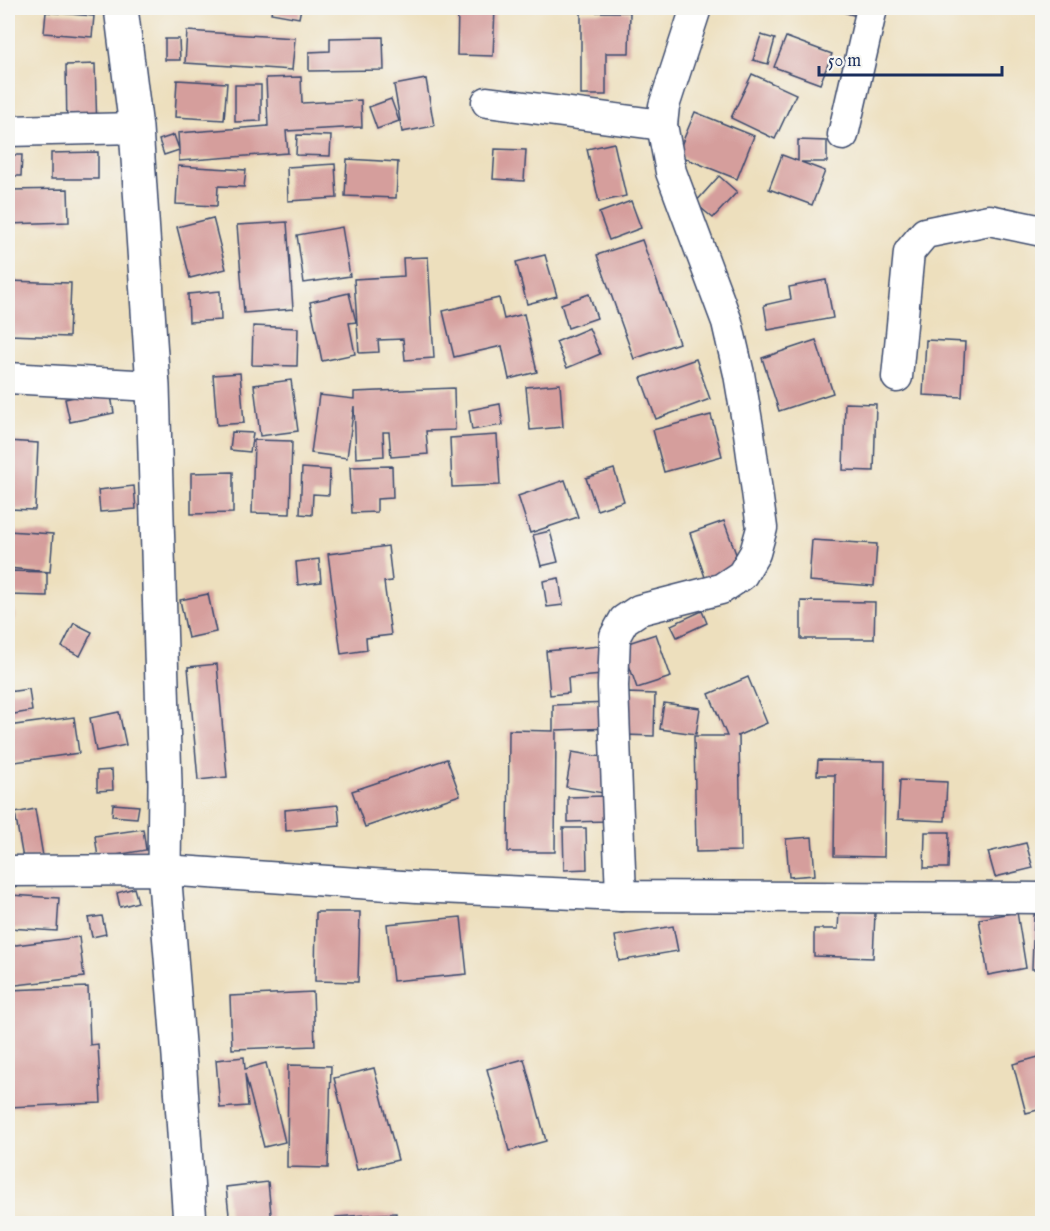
<svg xmlns="http://www.w3.org/2000/svg" width="1050" height="1231" font-family="'IM FELL English',serif">
	<style>
		.building { fill: #d59e9c }
		.lines { fill: none; stroke-linecap: round; stroke-linejoin: round }
		.minor-casing { stroke: #3a496c; stroke-width: 33 }
		.tertiary-casing { stroke: #3a496c; stroke-width: 36 }
		.minor { stroke: #fff; stroke-width: 30 }
		.tertiary { stroke: #fff; stroke-width: 33 }
	</style>
	<rect width="100%" height="100%" fill="#f6f6f2"/>
	<filter id="ink" filterUnits="userSpaceOnUse"><feTurbulence type="fractalNoise" baseFrequency=".0167" numOctaves="2"/><feDisplacementMap in="SourceGraphic" scale="12" xChannelSelector="R" yChannelSelector="G"/><feConvolveMatrix kernelMatrix="1 2 1 2 8 2 1 2 1" color-interpolation-filters="sRGB"/></filter>
	<filter id="wash" filterUnits="userSpaceOnUse"><feTurbulence type="fractalNoise" baseFrequency=".008" numOctaves="4" result="noise"/><feDisplacementMap in="SourceGraphic" scale="24" xChannelSelector="R" yChannelSelector="G"/><feGaussianBlur stdDeviation="1.35" result="paint"/><feColorMatrix in="noise" values="0 0 0 0 0 0 0 0 0 0 0 0 0 0 0 0 0 1.4 0 .05"/><feComposite in="paint" operator="in"/></filter>
	<g filter="url(#wash)">
		<rect width="100%" height="100%" fill="#eddfbd"/>
		<g id="blocks">
			<!-- building -->
			<g class="building">
				<polygon points="272,8 301,8 299,18 271,13"/>
				<polygon points="458,8 495,8 493,56 457,55"/>
				<polygon points="829,8 859,8 857,16"/>
				<polygon points="46,12 94,16 92,37 44,33"/>
				<polygon points="581,12 630,12 629,53 606,53 606,95 581,95"/>
				<polygon points="187,31 295,38 292,70 185,63"/>
				<polygon points="761,35 775,39 768,64 753,60"/>
				<polygon points="383,37 384,70 309,71 309,52 330,51 330,38"/>
				<polygon points="786,37 832,54 820,84 774,67"/>
				<polygon points="165,39 179,39 180,60 165,60"/>
				<polygon points="95,64 97,130 67,131 66,65"/>
				<polygon points="752,74 796,94 775,139 731,118"/>
				<polygon points="301,77 302,103 361,100 362,127 286,131 288,153 179,161 179,150 164,155 159,140 174,135 179,149 178,133 268,126 266,78"/>
				<polygon points="426,79 434,126 402,132 394,85"/>
				<polygon points="177,80 227,83 224,120 175,117"/>
				<polygon points="235,85 261,85 261,121 235,122"/>
				<polygon points="391,99 399,121 377,129 369,107"/>
				<polygon points="695,112 754,136 737,179 677,155"/>
				<polygon points="297,135 331,136 330,156 296,155"/>
				<polygon points="798,140 827,141 827,162 801,162 825,171 812,205 769,189 782,155 798,161"/>
				<polygon points="614,143 626,196 599,202 587,149"/>
				<polygon points="495,149 526,150 524,181 493,179"/>
				<polygon points="98,152 98,179 51,179 51,153"/>
				<polygon points="8,155 22,155 21,176 8,176"/>
				<polygon points="347,159 398,162 396,198 345,196"/>
				<polygon points="335,164 337,198 288,201 287,167"/>
				<polygon points="178,166 246,170 244,187 218,186 217,206 176,204"/>
				<polygon points="719,176 737,192 713,218 695,203"/>
				<polygon points="68,189 69,222 8,224 8,190"/>
				<polygon points="631,201 641,228 609,240 599,213"/>
				<polygon points="213,218 226,269 190,278 177,227"/>
				<polygon points="287,222 293,309 244,313 237,225"/>
				<polygon points="342,227 350,276 304,283 297,235"/>
				<polygon points="642,240 679,343 634,359 597,255"/>
				<polygon points="545,255 557,296 527,304 516,262"/>
				<polygon points="428,257 434,358 405,360 403,339 378,340 379,352 359,353 354,279 404,276 403,258"/>
				<polygon points="826,280 833,318 768,330 764,305 791,299 789,287"/>
				<polygon points="8,281 71,283 69,337 8,335"/>
				<polygon points="220,291 221,320 189,322 188,294"/>
				<polygon points="349,293 356,322 349,323 355,354 322,361 310,302"/>
				<polygon points="589,294 597,318 568,328 561,304"/>
				<polygon points="499,298 504,319 524,314 537,372 509,379 502,346 454,357 443,311"/>
				<polygon points="253,326 298,328 297,366 252,365"/>
				<polygon points="589,328 600,354 567,368 556,342"/>
				<polygon points="816,340 833,393 779,411 762,358"/>
				<polygon points="926,340 965,342 962,397 923,395"/>
				<polygon points="696,359 710,399 656,419 641,378"/>
				<polygon points="240,373 244,423 217,425 213,375"/>
				<polygon points="291,380 298,431 260,436 254,385"/>
				<polygon points="560,384 563,427 530,430 526,387"/>
				<polygon points="454,388 455,430 426,431 428,454 391,457 389,432 383,432 384,456 356,458 354,406 347,458 311,453 319,395 354,399 354,392"/>
				<polygon points="110,390 114,413 70,422 65,399"/>
				<polygon points="845,403 876,404 874,471 843,470"/>
				<polygon points="500,404 503,425 472,430 469,410"/>
				<polygon points="711,415 722,456 664,472 653,430"/>
				<polygon points="232,432 253,433 250,452 230,450"/>
				<polygon points="497,435 500,485 452,487 450,438"/>
				<polygon points="254,440 292,441 290,514 252,513"/>
				<polygon points="8,441 38,443 35,510 8,509"/>
				<polygon points="392,466 393,498 377,499 377,512 352,513 350,467"/>
				<polygon points="302,468 330,470 329,495 313,494 312,515 300,514"/>
				<polygon points="614,469 624,501 597,510 586,478"/>
				<polygon points="233,472 233,513 191,514 191,473"/>
				<polygon points="565,480 578,517 530,533 518,496"/>
				<polygon points="134,486 136,509 100,512 98,490"/>
				<polygon points="724,521 744,576 709,589 690,533"/>
				<polygon points="8,531 53,534 50,572 8,568"/>
				<polygon points="550,531 558,562 541,566 533,535"/>
				<polygon points="812,540 877,544 874,586 809,581"/>
				<polygon points="388,546 392,581 384,582 391,635 366,638 367,650 341,654 328,554"/>
				<polygon points="319,559 321,582 298,585 296,562"/>
				<polygon points="8,571 47,572 47,596 8,595"/>
				<polygon points="559,578 563,605 547,607 543,581"/>
				<polygon points="208,594 216,632 188,638 180,600"/>
				<polygon points="8,600 13,600 15,620 8,620"/>
				<polygon points="801,601 875,602 874,639 801,639"/>
				<polygon points="702,611 707,623 677,637 671,625"/>
				<polygon points="74,623 92,632 80,656 62,647"/>
				<polygon points="656,634 671,677 637,688 622,645"/>
				<polygon points="611,645 614,674 568,678 569,693 550,695 546,651"/>
				<polygon points="217,664 227,777 198,780 188,667"/>
				<polygon points="748,677 767,723 737,736 739,736 741,851 696,852 694,736 727,736 709,694"/>
				<polygon points="29,689 32,711 8,715 8,692"/>
				<polygon points="627,693 655,694 654,736 626,735"/>
				<polygon points="611,703 612,728 556,730 555,852 508,852 509,730 553,731 553,705"/>
				<polygon points="664,703 700,708 696,734 660,729"/>
				<polygon points="119,712 126,745 96,751 90,718"/>
				<polygon points="74,717 79,753 8,763 8,726"/>
				<polygon points="572,752 608,758 603,793 566,787"/>
				<polygon points="447,759 460,795 365,827 352,791"/>
				<polygon points="818,760 885,761 884,857 834,856 835,775 817,775"/>
				<polygon points="112,770 113,790 97,791 97,771"/>
				<polygon points="900,780 947,782 945,821 898,819"/>
				<polygon points="606,796 607,821 568,822 568,797"/>
				<polygon points="113,804 139,806 137,818 112,816"/>
				<polygon points="338,805 340,826 286,831 285,810"/>
				<polygon points="35,809 43,856 23,859 15,813"/>
				<polygon points="563,828 586,828 587,869 564,870"/>
				<polygon points="143,829 146,850 98,858 95,836"/>
				<polygon points="925,832 949,832 948,868 924,868"/>
				<polygon points="812,837 815,875 789,877 786,839"/>
				<polygon points="1026,843 1033,868 995,877 988,852"/>
				<polygon points="134,888 138,902 120,907 117,893"/>
				<polygon points="10,895 59,898 57,931 8,928"/>
				<polygon points="316,912 360,912 358,982 315,981"/>
				<polygon points="839,912 875,913 873,958 814,956 814,929 838,929"/>
				<polygon points="1017,912 1026,968 988,975 979,919"/>
				<polygon points="1034,915 1042,915 1042,969 1032,969"/>
				<polygon points="102,916 106,934 92,937 88,918"/>
				<polygon points="461,917 467,974 393,981 387,924"/>
				<polygon points="673,926 678,951 619,961 615,936"/>
				<polygon points="79,937 84,977 8,986 8,946"/>
				<polygon points="88,987 90,1045 98,1044 101,1103 8,1107 8,990"/>
				<polygon points="313,992 315,1046 232,1049 230,996"/>
				<polygon points="1042,1056 1042,1109 1026,1113 1013,1064"/>
				<polygon points="244,1057 245,1069 266,1063 285,1142 264,1147 245,1074 248,1106 220,1108 216,1060"/>
				<polygon points="524,1059 546,1141 509,1151 487,1069"/>
				<polygon points="288,1065 331,1066 328,1168 287,1167"/>
				<polygon points="374,1068 398,1160 357,1170 334,1078"/>
				<polygon points="268,1182 272,1224 230,1224 226,1187"/>
				<polygon points="396,1213 397,1224 337,1224 336,1217"/>
			</g>
		</g>
	</g>
	<g filter="url(#ink)">
		<use href="#blocks" fill-opacity="0" stroke="#3a496c" stroke-width="1.5"/>
		<g class="lines">
			<!-- minor casing -->
			<g class="minor-casing">
				<g id="minor">
					<polyline points="487,102 662,125"/>
					<polyline points="8,131 136,128"/>
					<polyline points="843,135 872,8"/>
					<polyline points="897,377 909,252 925,233 989,220 1042,231"/>
					<polyline points="8,378 153,386"/>
					<polyline points="8,871 164,870 417,887 621,896 1042,898"/>
					<polyline points="621,896 613,686 615,636 624,620 639,610 721,589 742,575 755,553 762,528 749,433 739,374 727,322 671,172 662,125 664,106 696,8"/>
				</g>
			</g>
			<!-- tertiary casing -->
			<g class="tertiary-casing">
				<polyline id="tertiary" points="121,8 136,128 153,386 165,784 164,870 179,1056 190,1224"/>
			</g>
			<!-- minor -->
			<use href="#minor" class="minor"/>
			<!-- tertiary -->
			<use href="#tertiary" class="tertiary"/>
		</g>
	</g>
	<!-- margin -->
	<rect width="1050" height="1231" fill="none" stroke="#f6f6f2" stroke-width="30"/>
	<!-- scale -->
	<path d="M819 66v9h183v-9" fill="none" stroke="#1b2f5e" stroke-width="3"/>
	<text x="828" y="66" font-size="18" fill="#1b2f5e" stroke="#f6f6f2" stroke-width="4.5" paint-order="stroke">50 m</text>
</svg>
